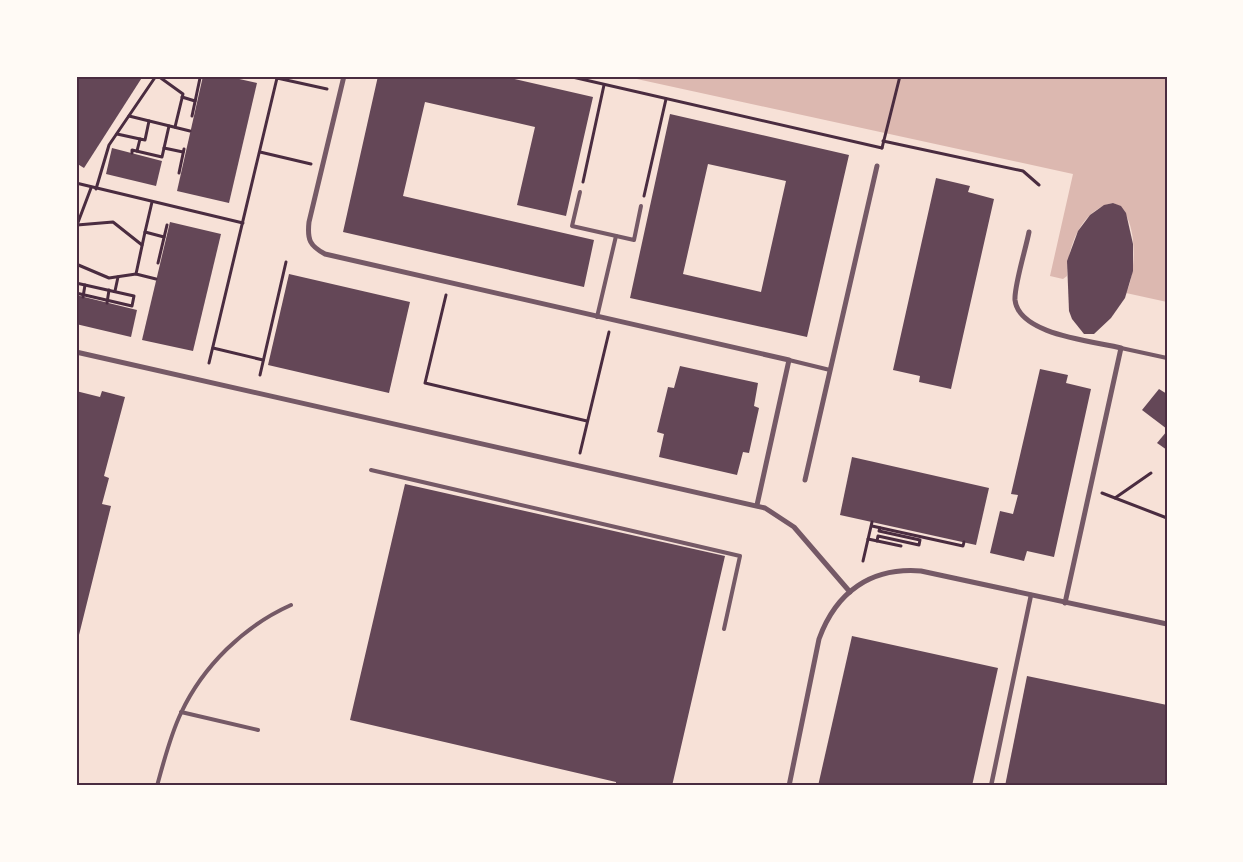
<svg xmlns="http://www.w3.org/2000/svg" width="1243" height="862" font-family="'Sofia Sans Condensed',sans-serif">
<rect width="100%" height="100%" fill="#f7e1d7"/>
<path fill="#dcb8b0" d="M623,76H1167V302L1126,293C1137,272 1139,213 1113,203C1081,209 1067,248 1067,276L1063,279L1050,276L1073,174Z"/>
<g fill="#644757" fill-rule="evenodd">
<path d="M76,76H143L84,168L76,163Z"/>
<path d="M203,76H226L257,83L229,203L177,191Z"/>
<path d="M378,76H501L593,97L566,216L517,205L535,127L425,102L403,196L594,240L584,287L343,232Z"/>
<path d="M670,114L849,155L807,337L630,298ZM708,164L786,181L761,292L683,274Z"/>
<path d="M112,148L162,161L156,186L106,174Z"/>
<path d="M936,178L970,186L968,192L994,199L951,389L919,382L920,376L893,370Z"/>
<path d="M1113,203L1121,206L1126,213L1133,244V271L1125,298L1111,318L1094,334H1084L1072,319L1069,311L1067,261L1078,231L1090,215L1104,205Z"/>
<path d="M170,222L221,234L193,351L142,340Z"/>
<path d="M289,274L410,302L389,393L268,365Z"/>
<path d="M76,295L137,310L131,337L76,324Z"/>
<path d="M680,366L758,383L754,406L759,408L749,453L743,452L737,475L659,457L664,434L657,432L668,387L674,388Z"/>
<path d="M1040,369L1068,375L1066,383L1091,389L1054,557L1027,551L1024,561L990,553L1000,511L1013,514L1018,495L1011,494Z"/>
<path d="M1159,389L1167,394V429L1142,410Z"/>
<path d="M76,391L100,397L102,391L125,397L104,476L109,478L102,504L111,506L77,643Z"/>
<path d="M1167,431V450L1157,443Z"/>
<path d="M852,457L989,488L976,545L840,515Z"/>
<path d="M405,484L725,556L672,786H616V782L350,720Z"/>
<path d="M852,636L998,668L972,786H818Z"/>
<path d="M1027,676L1167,705V786H1005Z"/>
</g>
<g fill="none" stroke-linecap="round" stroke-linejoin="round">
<g stroke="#4a2c40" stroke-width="3">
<path d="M158,76L183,94L175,127"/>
<path d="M269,76L277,78"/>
<path d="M568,76L882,148"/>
<path d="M182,97L195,101"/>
<path d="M129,116L190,131"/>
<path d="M192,116L200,78"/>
<path d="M117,134L140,139"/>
<path d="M883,141L1023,171L1039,185"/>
<path d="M164,148L183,152"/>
<path d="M882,148L900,76"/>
<path d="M137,151L140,139L145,140L149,121"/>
<path d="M260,152L311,164"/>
<path d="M132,153V150L162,157L169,126"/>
<path d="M179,173L184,149"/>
<path d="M583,182L604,85"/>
<path d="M76,183L243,223"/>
<path d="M96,189L109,145L156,76"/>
<path d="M644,196L666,99"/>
<path d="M152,202L145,232L164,237"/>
<path d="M77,225L113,222L142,245"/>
<path d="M77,225L91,188"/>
<path d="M145,232L136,274L156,279"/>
<path d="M158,263L167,225"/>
<path d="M76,264L109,278L136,274"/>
<path d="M76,283L134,296L132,306L76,293"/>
<path d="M115,291L118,277"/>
<path d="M446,295L425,383L587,421"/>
<path d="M83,297L85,285"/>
<path d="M107,303L109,290"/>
<path d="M213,348L263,360"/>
<path d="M209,363L277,78L327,89"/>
<path d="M260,375L286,262"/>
<path d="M580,453L609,332"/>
<path d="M1102,493L1167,518"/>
<path d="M1115,498L1151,473"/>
<path d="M872,526L963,546L964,542"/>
<path d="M868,539L901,546"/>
<path d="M877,541L878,536L919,545L920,540L879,531L880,528"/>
<path d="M863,561L872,522"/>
</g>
<g stroke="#755966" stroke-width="4">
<path d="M580,192L572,226L634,240L641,206"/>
<path d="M597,317L616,236"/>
<path d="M1121,348L1167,358"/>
<path d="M789,360L830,370"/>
<path d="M371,470L740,556L724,629"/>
<path d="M181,712L258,730"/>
<path d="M157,786C164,761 170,736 181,713C203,666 244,626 291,605"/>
</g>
<path stroke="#755966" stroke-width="4.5" d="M991,786L1031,595"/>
<g stroke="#755966" stroke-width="5">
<path d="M344,76L309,222C307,240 310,246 325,254L789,360L757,505"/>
<path d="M1029,232C1026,248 1014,286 1015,300C1019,335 1093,341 1121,348L1065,603"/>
<path d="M76,352L765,508L794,527L850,592"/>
<path d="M805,480L877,166"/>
<path d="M789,786L819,639C836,592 871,567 921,571L1167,624"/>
</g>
</g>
<rect width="1243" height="862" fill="none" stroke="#fffaf5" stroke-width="155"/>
<rect x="78" y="78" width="1088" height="706" fill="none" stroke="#4a2c40" stroke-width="2"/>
</svg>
